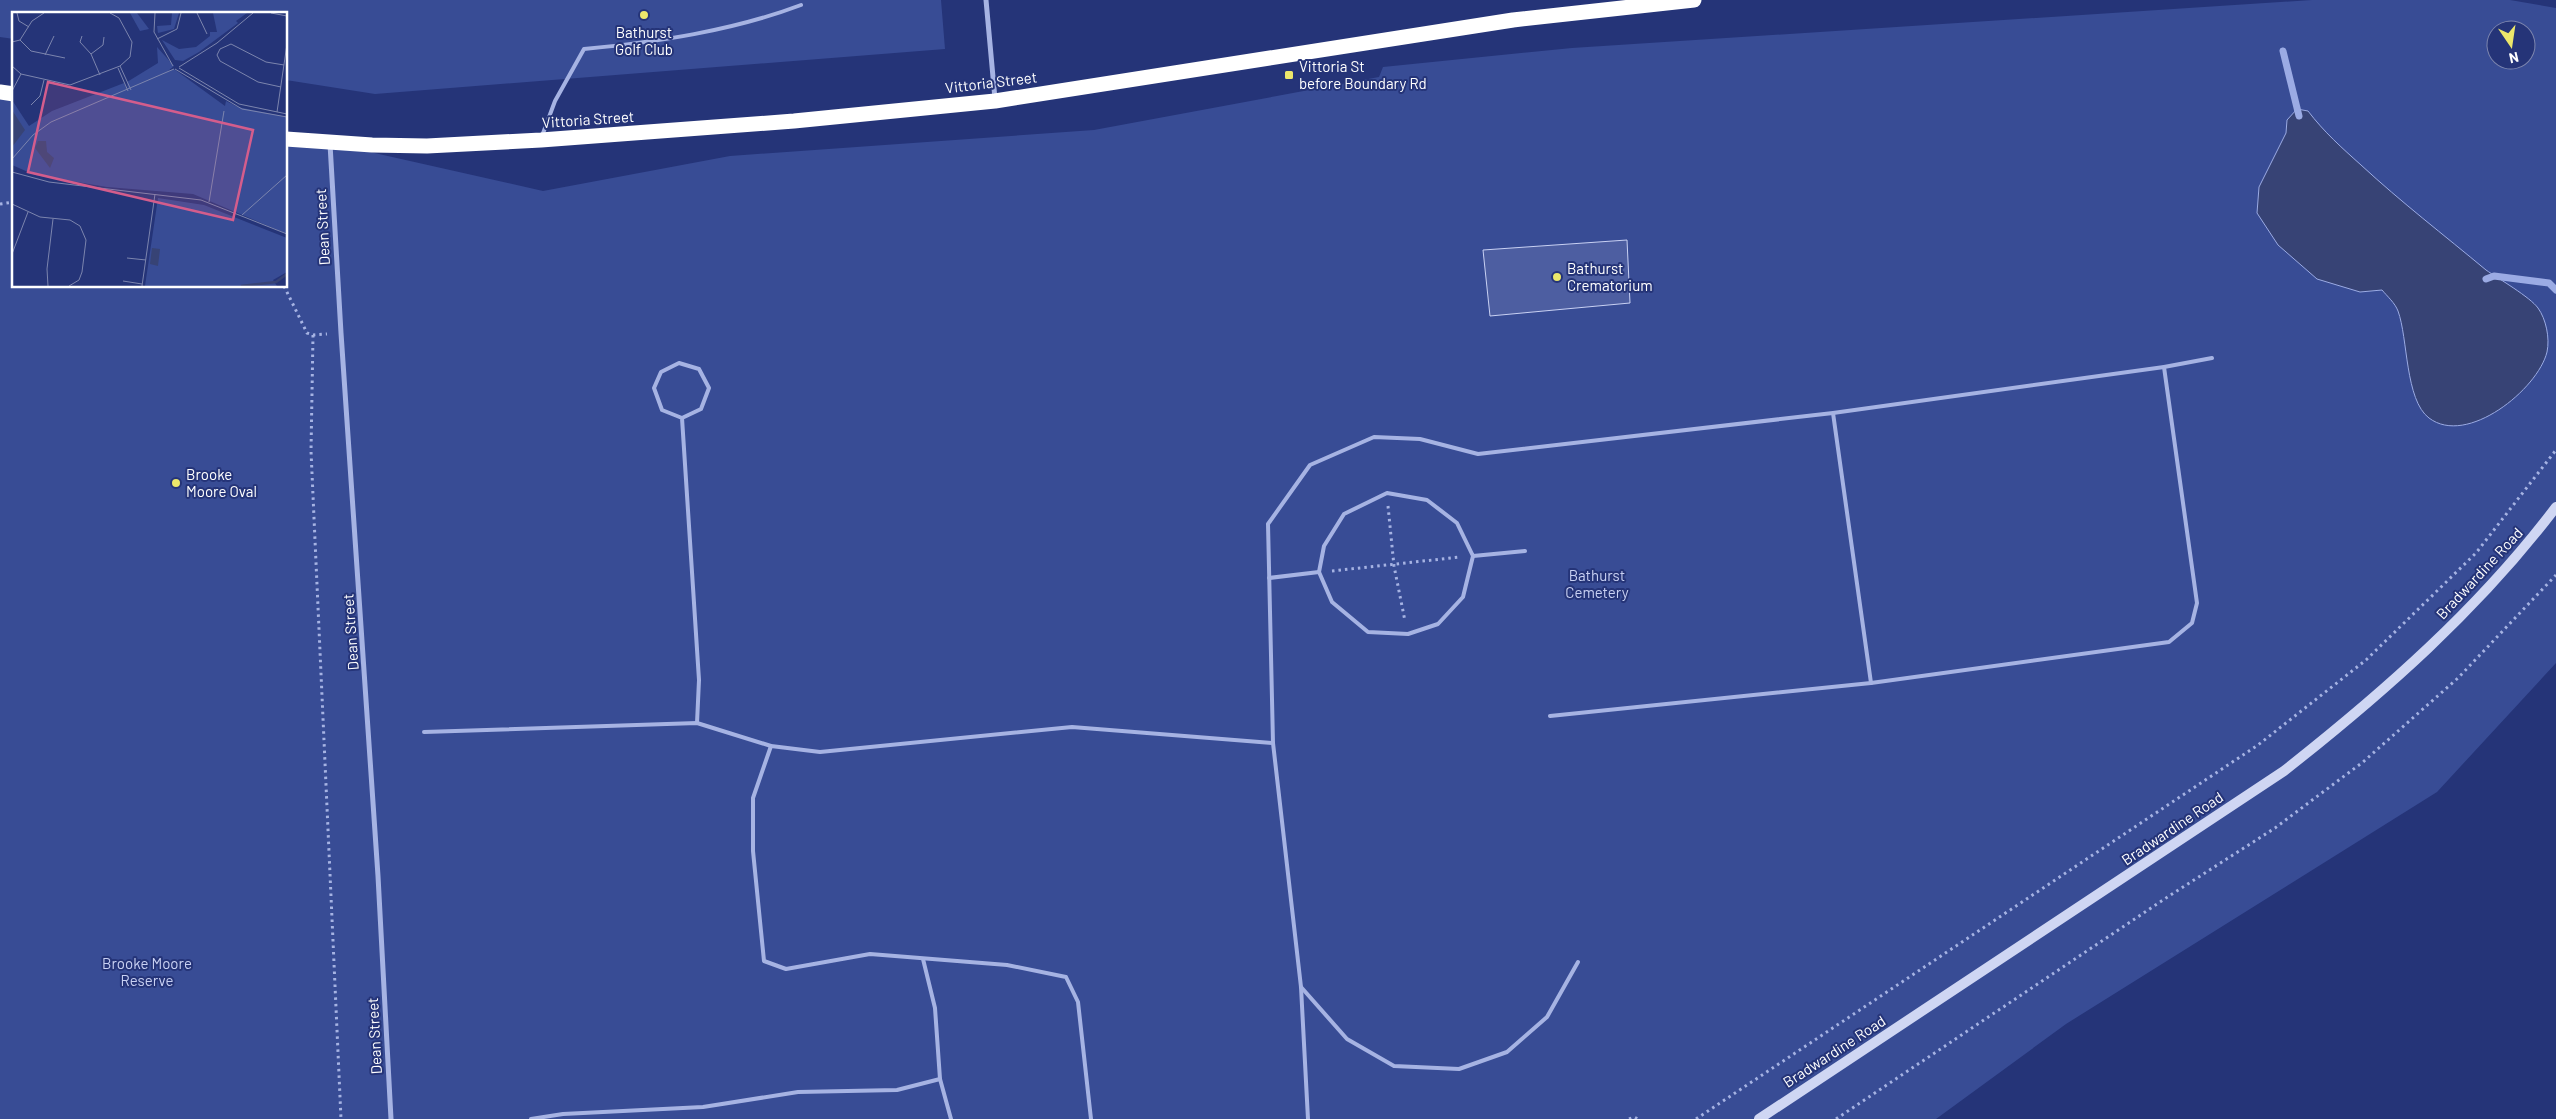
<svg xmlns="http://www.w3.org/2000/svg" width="2556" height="1119" font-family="Barlow,sans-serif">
<rect width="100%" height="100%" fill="#253478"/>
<g fill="#384c95" fill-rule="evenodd">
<path d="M0,0H941L945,49L375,94L286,80V14H14V39L0,37Z"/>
<path d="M2312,0H2510L2556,8V663L2437,792L2066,1024L1936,1119H0V91L14,93V286H286V136L330,143L543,191L730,156L1094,130L1379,77L1383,67L1572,48ZM2496,30H2526V60H2496Z"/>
</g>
<path fill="#374375" stroke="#9babe4" d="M2297,109L2308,111C2324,132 2342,148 2361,165C2401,202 2444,235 2486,270C2499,279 2530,297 2538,308C2546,319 2550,338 2547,352C2538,389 2467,447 2429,418C2405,400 2408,338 2398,311C2395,303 2387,296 2382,290L2360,292L2317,279L2278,245L2257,213L2259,187L2286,133L2287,120Z"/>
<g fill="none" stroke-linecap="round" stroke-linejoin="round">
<g stroke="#9babe4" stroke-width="7">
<path d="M2283,51L2299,116"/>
<path d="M2486,279L2494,276L2549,283L2556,290"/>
</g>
</g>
<path fill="#4d5ea1" stroke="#c9d1f3" d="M1627,240L1630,303L1490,316L1483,250Z"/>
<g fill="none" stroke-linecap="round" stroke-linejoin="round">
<g stroke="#a6b3e3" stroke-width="3" stroke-dasharray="2.5 4" stroke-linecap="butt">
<path d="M0,204L14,202"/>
<path d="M284,286L307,333L313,335L327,334"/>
<path d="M313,335L311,451L341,1119"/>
<path d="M1388,506L1394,566L1405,621"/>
<path d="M1332,571L1460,557"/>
<path d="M1629,1119L1634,1117L1638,1119"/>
<path d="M1696,1119L2258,745L2366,660L2476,553L2556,450"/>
<path d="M1836,1119L2169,896L2275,828L2363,762L2458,678L2556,575"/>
</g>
<g stroke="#a6b3e3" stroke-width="4">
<path d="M542,136L555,101L584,49C657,42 732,31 801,5"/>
<path d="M1833,413L1871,683"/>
<path d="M682,418L701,409L709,388L699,369L679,363L661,372L654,388L662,410L682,418L699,680L697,723"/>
<path d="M1319,572L1324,546L1344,514L1387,493L1427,500L1457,523L1473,556L1525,551"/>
<path d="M1269,578L1319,572L1332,602L1368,632L1408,634L1438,624L1463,597L1473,556"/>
<path d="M1550,716L1871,683L2169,642L2192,623L2197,603L2164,367"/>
<path d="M424,732L697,723L771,746L820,752L1072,727L1273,743"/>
<path d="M771,746L753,798V851L764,961L786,969L870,954L1007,965L1066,977L1078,1002L1091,1119"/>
<path d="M923,959L935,1008L940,1079L951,1119"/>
<path d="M1301,987L1347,1039L1394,1066L1459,1069L1507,1052L1547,1017L1578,962"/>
<path d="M531,1119L563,1114L703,1107L798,1092L897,1090L940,1079"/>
<path d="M1308,1119L1301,987L1273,743L1268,524L1310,465L1374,437L1420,439L1478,454L1833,413L2164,367L2212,358"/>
</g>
<g stroke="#a6b3e3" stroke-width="5">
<path d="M986,0L995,99"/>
<path d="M330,144L341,333L378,876L391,1119"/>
</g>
<path stroke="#cfd6f3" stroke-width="10" d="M1759,1119L2284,771C2383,693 2479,609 2556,507"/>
<g stroke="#fff" stroke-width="15">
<path d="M0,92L14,94"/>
<path d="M286,139L372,145L427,146L541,140L794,121L995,101L1513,20L1694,0"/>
</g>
</g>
<g fill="#ece76b" stroke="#253478" stroke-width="2">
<circle cx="644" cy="15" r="5"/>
<rect x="1284" y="70" width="10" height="10" rx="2.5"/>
<circle cx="1557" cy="277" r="5"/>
<circle cx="176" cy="483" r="5"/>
</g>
<g text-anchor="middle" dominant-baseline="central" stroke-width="4" stroke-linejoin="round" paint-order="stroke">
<g font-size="15" fill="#fff" stroke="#253478" text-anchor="start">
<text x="644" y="32" text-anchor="middle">Bathurst<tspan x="644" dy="17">Golf Club</tspan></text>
<text x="1299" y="66">Vittoria St<tspan x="1299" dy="17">before Boundary Rd</tspan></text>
<text x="1567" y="268">Bathurst<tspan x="1567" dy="17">Crematorium</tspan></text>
<text x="186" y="474">Brooke<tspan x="186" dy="17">Moore Oval</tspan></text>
</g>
<g font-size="15" fill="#fff" stroke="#253478">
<text transform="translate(991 82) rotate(-7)">Vittoria Street</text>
<text transform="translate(588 119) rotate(-4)">Vittoria Street</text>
<text transform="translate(322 227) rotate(-93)">Dean Street</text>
<text transform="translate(2479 573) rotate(-47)">Bradwardine Road</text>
<text transform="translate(350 632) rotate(-94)">Dean Street</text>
<text transform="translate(2172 828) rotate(-34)">Bradwardine Road</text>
<text transform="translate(374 1036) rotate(-93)">Dean Street</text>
<text transform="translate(1834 1051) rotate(-33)">Bradwardine Road</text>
</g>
<g font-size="15" fill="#c9d1f3" stroke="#253478">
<text x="1597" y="575">Bathurst<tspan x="1597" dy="17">Cemetery</tspan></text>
<text x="147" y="963">Brooke Moore<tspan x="147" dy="17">Reserve</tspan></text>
</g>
</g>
<g transform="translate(12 12)">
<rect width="275" height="275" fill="#253478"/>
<path d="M118,1H125L137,17L128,19ZM160,1H167L162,17L146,21L145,14L159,13ZM201,1H235L224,9L226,11L187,40L171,49L163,48L150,28L167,37L184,35L198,24V20H205ZM145,35L162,54L156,59L162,57L213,94L214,89L226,95L275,105V222L181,182L95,175L23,163L0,153V88L17,114L40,99L112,71L116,79L115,70L146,51ZM146,186L192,193L275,226V260L261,268L265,274H133Z" fill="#384c95"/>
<path d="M0,98L13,118L0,135ZM26,129H34L35,140L42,146L38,156L23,136ZM140,236L148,237L146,254L138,252Z" fill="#374375"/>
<path fill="none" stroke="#374375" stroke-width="2.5" d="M229,274L264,270L275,262"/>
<path fill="none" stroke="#7c85ae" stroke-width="1" d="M5,1L7,9L17,15M143,1L142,20L161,54M185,1L195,22M259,1L275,4M70,24L68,30L79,42L88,63M145,27L165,17L169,1M8,28L19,39L53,46M0,30L8,28L20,9L32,1M79,42L91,33L92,25M33,43L42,24M0,54L9,62L58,73L108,54L118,45L120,30L107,6L98,1M108,54L119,78M167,55L205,31L241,1M106,56L116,79M167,56L227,92L275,102M163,57L230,97L275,105M269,75L246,70L208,49L205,43L208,37L219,32L254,50L272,53M0,79L9,62M19,93L28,84L32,68M265,100L275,32M0,147L21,123L39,110L162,57M0,160L37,170L189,188L275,222M197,190L212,99M0,192L28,205L58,208L68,214L74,228L70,260L67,268L57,274M230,203L275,163M0,242L16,200M115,246L134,248M111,269L130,272M36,274L35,257L41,207M130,274L143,182"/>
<path fill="#d45d8c" fill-opacity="0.15" stroke="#d45d8c" stroke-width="2.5" d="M36,70L241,118L221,208L16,160Z"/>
<rect width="275" height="275" fill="none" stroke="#fff" stroke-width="2.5"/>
</g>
<g transform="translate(2511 45) rotate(167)"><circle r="24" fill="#253478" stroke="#7c85ae"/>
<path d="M0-4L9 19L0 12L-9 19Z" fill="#ece76b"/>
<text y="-8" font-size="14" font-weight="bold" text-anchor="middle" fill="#ffffff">N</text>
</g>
</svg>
